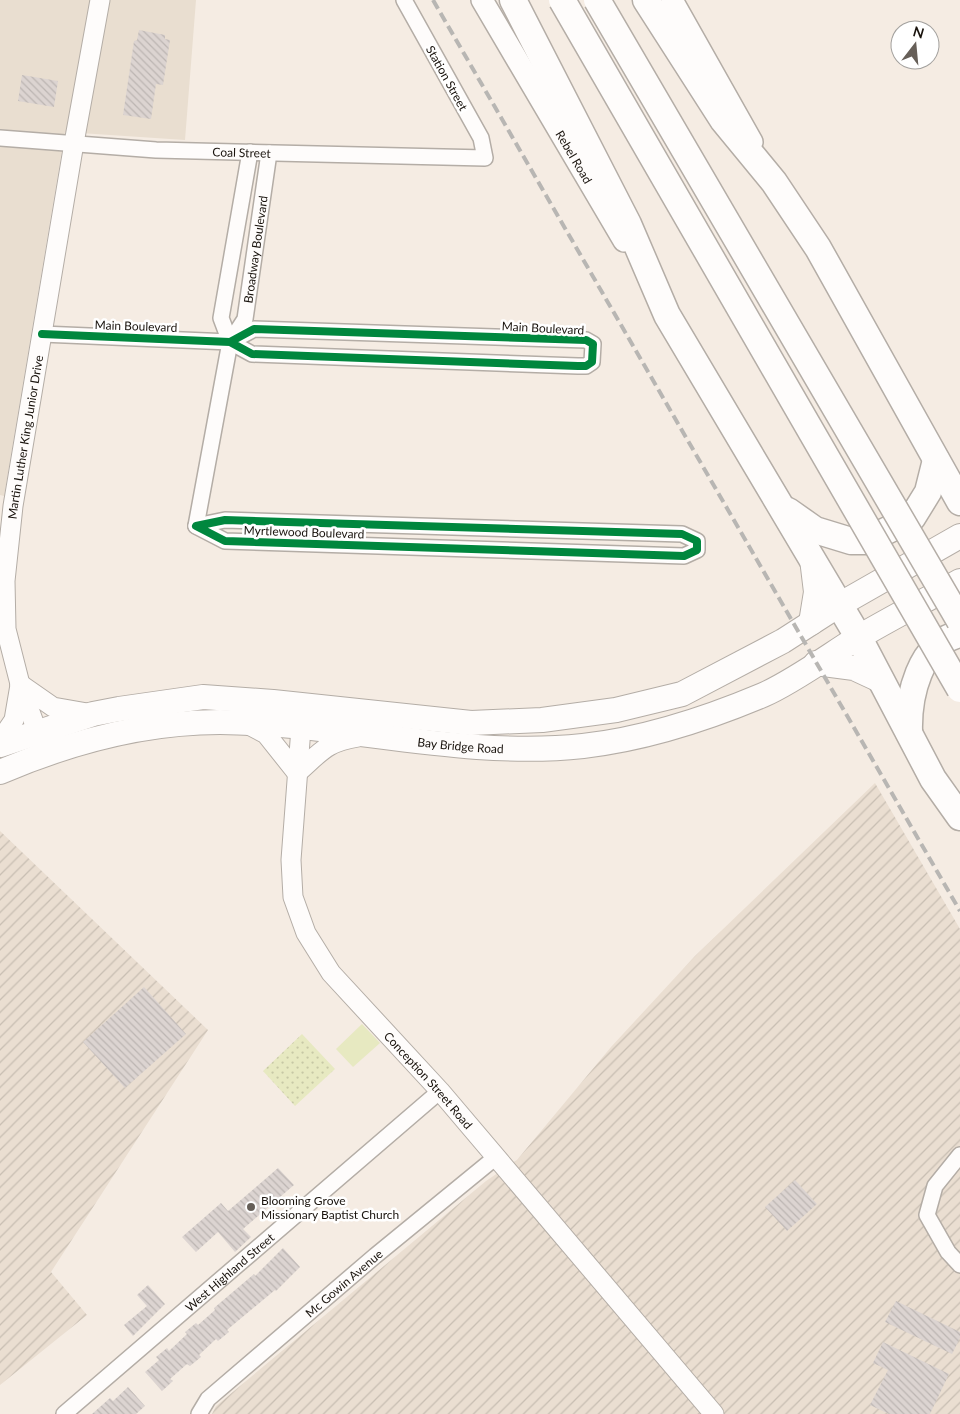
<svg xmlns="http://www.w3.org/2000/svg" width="960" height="1414" font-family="Lato,sans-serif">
<defs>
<pattern id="industrial-furrows" width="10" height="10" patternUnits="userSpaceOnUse" patternTransform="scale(1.25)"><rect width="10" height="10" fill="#eaded1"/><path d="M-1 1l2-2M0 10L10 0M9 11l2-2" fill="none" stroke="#c8beb2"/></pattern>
<pattern id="park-dots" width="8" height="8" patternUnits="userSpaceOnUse" patternTransform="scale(1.25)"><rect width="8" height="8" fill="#e7e9c1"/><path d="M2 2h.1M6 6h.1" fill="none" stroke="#c6c7a5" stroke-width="1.8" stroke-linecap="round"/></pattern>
<pattern id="building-back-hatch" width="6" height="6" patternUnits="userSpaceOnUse" patternTransform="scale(1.25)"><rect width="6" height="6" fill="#dcd4d1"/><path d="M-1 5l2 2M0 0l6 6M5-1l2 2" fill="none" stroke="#bcb5b2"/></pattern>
</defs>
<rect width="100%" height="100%" fill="#f5ece3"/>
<path fill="#e9ded0" d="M0,0H196L185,140L65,132L4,496L0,495Z"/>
<g fill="url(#industrial-furrows)">
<path d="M875,783L960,929V1414H212L216,1406L486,1181L517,1160L611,1047L695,956Z"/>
<path d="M0,831L208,1030L51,1272L87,1315L0,1385Z"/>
</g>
<path fill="url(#park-dots)" d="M302,1034L335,1069L295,1106L263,1071Z"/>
<path fill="#e7e9c1" d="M362,1024L380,1043L353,1067L336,1049Z"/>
<g fill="url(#building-back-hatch)">
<path d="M139,30L165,35V39L170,40L163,85L156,84L151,119L123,115L134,41L137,40Z"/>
<path d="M22,75L58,81L54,107L18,101Z"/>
<path d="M144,987L186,1034L125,1088L83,1042Z"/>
<path d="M278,1168L294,1185L243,1229L251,1237L235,1252L218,1232L196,1252L182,1237L221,1203L228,1211Z"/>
<path d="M795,1180L817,1204L787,1231L765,1207Z"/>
<path d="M283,1248L300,1267L276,1291L275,1290L227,1330L229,1332L218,1341L216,1339L199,1355L201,1357L190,1366L187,1364L170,1379L173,1381L162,1391L145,1372L159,1360L156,1357L167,1348L169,1351L187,1334L185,1332L196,1323L198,1325L215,1310L214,1308L254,1274L255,1276Z"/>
<path d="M148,1285L165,1304L133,1336L124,1325L147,1306L137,1295Z"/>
<path d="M896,1301L960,1332V1338L952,1354L885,1322Z"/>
<path d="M883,1342L949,1374L930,1414H889L870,1405L888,1370L873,1363Z"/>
<path d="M128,1387L145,1406L136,1414H92L110,1398L113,1401Z"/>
</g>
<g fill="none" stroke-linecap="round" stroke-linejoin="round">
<defs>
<g id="minor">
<path id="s1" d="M0,138L156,150L485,158L481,138L404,0"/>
<path d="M42,334L230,342L252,354L578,366H586L592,362L593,344L586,340L254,329L230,342"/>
<path d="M230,342L221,318L250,152"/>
<path d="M225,520L682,534L697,541V550L684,556L225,541L196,526Z"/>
<path id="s2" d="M196,526L230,342L245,319L269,153"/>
<path d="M960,1155L935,1186L927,1215L948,1252L960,1265"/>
<path id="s3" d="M64,1414L440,1091"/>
<path id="s4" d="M199,1414L208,1399L375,1256L496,1157"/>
</g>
<g id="tertiary">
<path d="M20,684L53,707L93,714"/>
<path id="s5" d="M293,715L301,728L291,860L293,897L306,933L331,973L440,1091L714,1414"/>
<path d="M247,724L266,734L297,773C321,752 326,742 358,737"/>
<path d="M0,741L14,720L20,685"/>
<path id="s6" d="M42,745L20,684L6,629L5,581L13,506L74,143L100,0"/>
</g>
<g id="secondary">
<path id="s7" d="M482,0L624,241"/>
<path d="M672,0L752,142"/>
</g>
<g id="primary">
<path d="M811,623L816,592L812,559"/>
<path d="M816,663L854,668L882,681"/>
<path d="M0,745L93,714L119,709L203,697L273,702L471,723L542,720L616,710L682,694L783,641L839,605L960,536"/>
<path id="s8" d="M0,772C70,742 143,722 220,722C341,723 462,759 583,746C645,739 706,719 763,695C791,683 827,657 854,640C889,619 925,601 960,581"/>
</g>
<g id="motorway">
<path d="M513,0L628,224L667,315L859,638L933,779L960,817"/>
<path d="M646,0L723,120L774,182L818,248L960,502"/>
<path d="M788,511L815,530L851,541H866L912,518L928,492L936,460"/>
<path d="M909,732C908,697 919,643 960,634"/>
</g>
</defs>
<use href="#minor" stroke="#b4ada6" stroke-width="18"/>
<use href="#tertiary" stroke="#b4ada6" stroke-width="21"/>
<use href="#secondary" stroke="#b4ada6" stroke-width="24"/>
<use href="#primary" stroke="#b4ada6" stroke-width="26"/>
<use href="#motorway" stroke="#b4ada6" stroke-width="29"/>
<use href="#minor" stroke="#fefcfb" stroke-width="15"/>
<use href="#tertiary" stroke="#fefcfb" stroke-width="19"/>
<use href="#secondary" stroke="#fefcfb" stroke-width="21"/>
<use href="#primary" stroke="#fefcfb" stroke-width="24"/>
<use href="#motorway" stroke="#fefcfb" stroke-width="26"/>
<path stroke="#b8b6b3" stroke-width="4" stroke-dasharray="10 5" stroke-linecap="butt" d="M433,0L960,911"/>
<defs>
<g id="motorway-bridge">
<path d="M562,0L960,689"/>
<path d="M597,0L960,621"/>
</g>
</defs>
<use href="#motorway-bridge" stroke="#b4ada6" stroke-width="29" stroke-linecap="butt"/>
<use href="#motorway-bridge" stroke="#fefcfb" stroke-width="26"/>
<defs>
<g id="cycleway">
<path d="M42,334L230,342L252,354L578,366H586L592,362L593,344L586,340L254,329L230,342"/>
<path d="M225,520L682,534L697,541V550L684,556L225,541L196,526Z"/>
</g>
</defs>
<use href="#cycleway" stroke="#fff" stroke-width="11"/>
<use href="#cycleway" stroke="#00873e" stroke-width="8"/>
</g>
<circle fill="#665f58" stroke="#fff" stroke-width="2" cx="251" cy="1207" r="5"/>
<g text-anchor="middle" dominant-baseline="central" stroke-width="5" stroke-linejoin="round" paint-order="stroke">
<g font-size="12" fill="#19130d" stroke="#fff">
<text transform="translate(447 78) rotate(61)">Station Street</text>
<text stroke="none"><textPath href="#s1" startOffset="242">Coal Street</textPath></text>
<text stroke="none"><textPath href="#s7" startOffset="182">Rebel Road</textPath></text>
<text stroke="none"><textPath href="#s2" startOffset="285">Broadway Boulevard</textPath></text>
<text transform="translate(136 326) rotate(2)">Main Boulevard</text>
<text transform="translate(543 328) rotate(3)">Main Boulevard</text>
<text stroke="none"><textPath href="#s6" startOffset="315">Martin Luther King Junior Drive</textPath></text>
<text transform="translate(304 532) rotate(2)">Myrtlewood Boulevard</text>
<text stroke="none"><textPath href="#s8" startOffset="469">Bay Bridge Road</textPath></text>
<text stroke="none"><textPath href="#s5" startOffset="415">Conception Street Road</textPath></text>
<text stroke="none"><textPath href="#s3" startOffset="218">West Highland Street</textPath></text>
<text stroke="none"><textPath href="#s4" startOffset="196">Mc Gowin Avenue</textPath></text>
</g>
<g font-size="12" fill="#19130d" stroke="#fff" text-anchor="start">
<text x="261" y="1200">Blooming Grove<tspan x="261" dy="14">Missionary Baptist Church</tspan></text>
</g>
</g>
<g transform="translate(915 45) rotate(16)"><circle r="24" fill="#ffffff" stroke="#a3a19e"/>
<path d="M0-4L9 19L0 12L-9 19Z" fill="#665f58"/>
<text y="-8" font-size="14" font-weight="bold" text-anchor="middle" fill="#19130d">N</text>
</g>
</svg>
